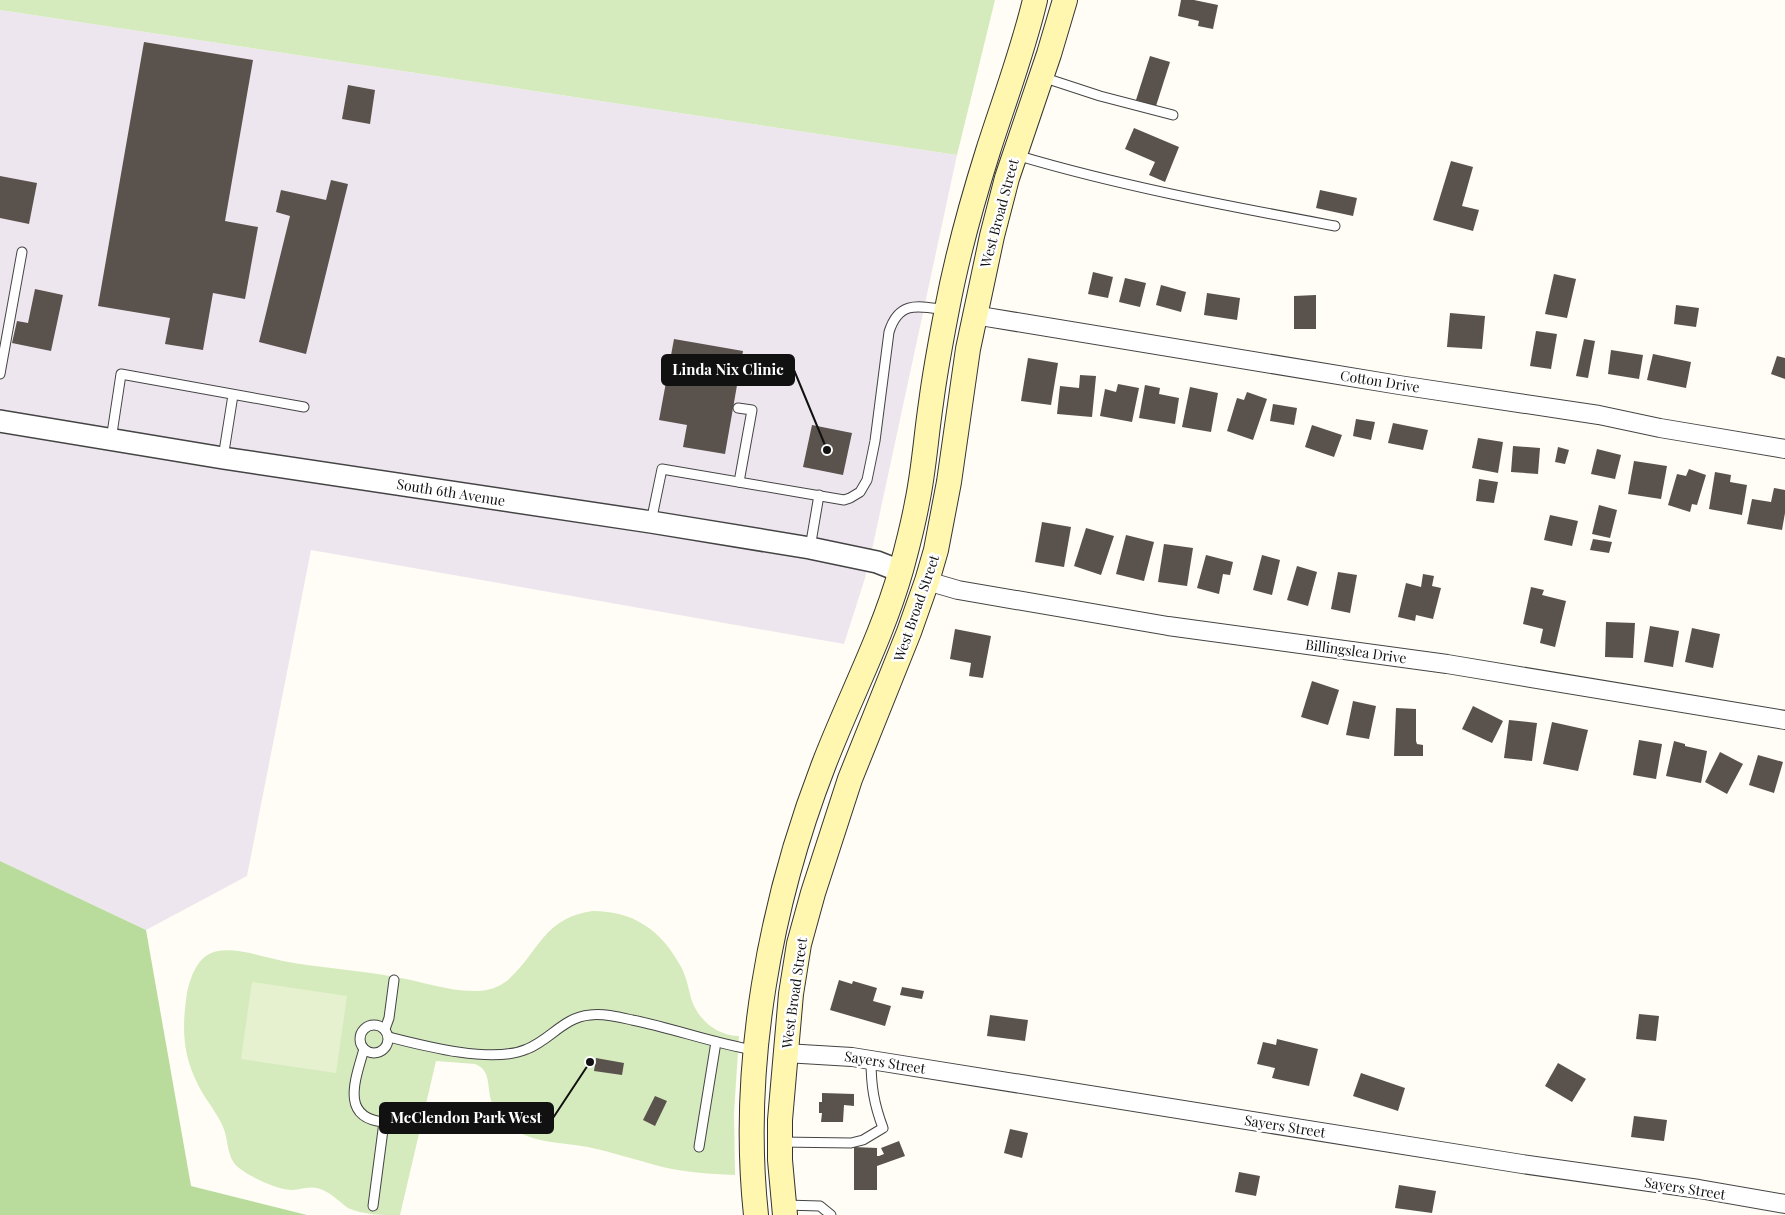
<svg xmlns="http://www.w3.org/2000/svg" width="1785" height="1215" font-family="'Playfair Display',serif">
<rect width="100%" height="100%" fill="#fffdf5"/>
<path fill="#eee6ef" d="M0,10L957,155L873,545L865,578L844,644L311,550L247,876L146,930L0,861Z"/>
<g fill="#d5ebbd">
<path d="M0,0H995L957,155L0,10Z"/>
<path d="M593,911C633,911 661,930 680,965C686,975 688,986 691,998C697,1019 717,1036 739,1036L734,1113L735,1175C708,1174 681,1172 655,1165C633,1159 611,1152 588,1147C562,1142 533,1144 511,1127C502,1121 495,1110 491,1100C487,1086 491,1070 475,1064L436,1061L400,1215C384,1215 362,1215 348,1208C338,1201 330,1191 317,1188C307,1186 299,1190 291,1190C276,1189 250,1177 239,1168C226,1158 229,1140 223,1127C218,1115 210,1105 203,1094C183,1059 181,1033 187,993C190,979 196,961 209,954C229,944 262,957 283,961C320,968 358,970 395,977C422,981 449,992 477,991C489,991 499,987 508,980C540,951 543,918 593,911Z"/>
</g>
<path fill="#b9dc9c" d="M0,861L146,930L191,1186L307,1215H0Z"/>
<path fill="#e6f2cf" d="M252,982L347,996L336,1073L241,1059Z"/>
<g fill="#5a524d">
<path d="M1181,0H1194L1218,5L1213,29L1198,26L1199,21L1178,16Z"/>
<path d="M144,42L253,60L225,221L258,227L245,299L213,293L203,350L165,344L170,318L98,306Z"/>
<path d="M1150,56L1170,62L1156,106L1136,100Z"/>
<path d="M348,85L375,90L370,124L342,119Z"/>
<path d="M1134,128L1179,147L1165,182L1149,175L1155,162L1125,149Z"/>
<path d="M1451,161L1473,167L1462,206L1479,210L1473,231L1433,220Z"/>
<path d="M0,176L37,183L29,224L0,218Z"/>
<path d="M331,180L348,184L306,354L259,342L290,216L276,212L281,190L326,200Z"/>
<path d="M1320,190L1357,198L1353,216L1316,208Z"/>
<path d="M1093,272L1113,277L1108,298L1088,294Z"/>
<path d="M1554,274L1576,279L1567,318L1545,314Z"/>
<path d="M1125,278L1146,283L1140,307L1119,302Z"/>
<path d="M1161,285L1186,292L1181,312L1156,305Z"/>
<path d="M35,289L63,295L51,351L12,343L17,321L28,323Z"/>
<path d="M1207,293L1240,298L1237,320L1204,315Z"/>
<path d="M1316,295V329H1294V296Z"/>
<path d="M1676,305L1699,308L1696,327L1674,324Z"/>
<path d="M1450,313L1485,316L1482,349L1447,347Z"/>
<path d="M1536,331L1557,334L1551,369L1530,366Z"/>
<path d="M674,339L743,351L725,454L683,447L687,425L659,420Z"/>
<path d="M1584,339L1595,341L1588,378L1576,376Z"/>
<path d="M1611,350L1643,355L1639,379L1608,374Z"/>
<path d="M1653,354L1691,362L1686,388L1647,380Z"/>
<path d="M1777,356L1785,358V379L1771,374Z"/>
<path d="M1028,358L1058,363L1051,405L1021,401Z"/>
<path d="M1080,375L1096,376L1092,417L1057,414L1060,386L1079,388Z"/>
<path d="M1118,384L1139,388L1132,422L1100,416L1105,389L1116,392Z"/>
<path d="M1145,385L1160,388L1159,394L1179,398L1175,424L1139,418Z"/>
<path d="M1190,387L1218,393L1211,432L1182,427Z"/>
<path d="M1247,392L1267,399L1253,440L1227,431L1237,398L1244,400Z"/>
<path d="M1273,404L1297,408L1294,425L1270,421Z"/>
<path d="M1356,419L1375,422L1371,440L1353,436Z"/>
<path d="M1393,423L1428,430L1423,450L1388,443Z"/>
<path d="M812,425L852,433L843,475L803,467Z"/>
<path d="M1312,425L1342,435L1334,457L1305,447Z"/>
<path d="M1478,438L1503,442L1498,473L1472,468Z"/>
<path d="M1513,446L1540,448L1538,474L1511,472Z"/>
<path d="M1558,447L1569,450L1565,464L1555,462Z"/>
<path d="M1597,449L1621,455L1615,479L1591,474Z"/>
<path d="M1634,461L1667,466L1661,499L1628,494Z"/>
<path d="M1689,469L1706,475L1697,505L1692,504L1690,512L1668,505L1677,474L1686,476Z"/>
<path d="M1715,472L1731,475L1730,482L1747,485L1742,515L1709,509Z"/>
<path d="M1479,479L1498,482L1494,503L1476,501Z"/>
<path d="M1774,488L1785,490V513L1782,530L1747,524L1752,499L1771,502Z"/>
<path d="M1599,505L1617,510L1610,538L1592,534Z"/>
<path d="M1550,515L1578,521L1572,546L1544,540Z"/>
<path d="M1042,522L1071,527L1064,567L1035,562Z"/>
<path d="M1086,528L1114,536L1101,575L1074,566Z"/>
<path d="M1126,535L1154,542L1144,581L1116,574Z"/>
<path d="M1593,539L1612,542L1609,553L1590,550Z"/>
<path d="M1164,544L1193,548L1187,586L1158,582Z"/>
<path d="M1206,555L1233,562L1230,575L1223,574L1219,594L1197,588Z"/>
<path d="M1262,555L1280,560L1272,595L1253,590Z"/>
<path d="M1297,566L1317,572L1308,606L1287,600Z"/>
<path d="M1338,572L1357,575L1350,613L1331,609Z"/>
<path d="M1423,574L1434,576L1432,586L1441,588L1433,619L1416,615L1415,621L1398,617L1406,583L1421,587Z"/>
<path d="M1531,587L1544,590L1542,595L1566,601L1555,647L1540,643L1543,629L1523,624Z"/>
<path d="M1606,622L1635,623L1633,658L1605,657Z"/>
<path d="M1650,626L1679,631L1673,667L1644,662Z"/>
<path d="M1692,628L1720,634L1713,668L1685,662Z"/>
<path d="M955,629L991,636L983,678L969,676L971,663L950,659Z"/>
<path d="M1312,681L1339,690L1328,725L1301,717Z"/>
<path d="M1353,701L1376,706L1369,739L1346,735Z"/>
<path d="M1473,706L1503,721L1492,743L1462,729Z"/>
<path d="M1396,708L1416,709V741L1417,744L1423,745V756H1394Z"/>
<path d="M1509,720L1537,723L1532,761L1504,758Z"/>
<path d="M1552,722L1588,730L1578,771L1543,764Z"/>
<path d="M1639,740L1662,744L1656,779L1633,775Z"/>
<path d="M1674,741L1685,744V746L1707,751L1701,783L1666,776Z"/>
<path d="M1720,752L1743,764L1727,794L1705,782Z"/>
<path d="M1758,755L1783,762L1774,793L1749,785Z"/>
<path d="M839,980L852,984L853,981L877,988L873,1001L891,1006L885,1026L830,1010Z"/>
<path d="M902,987L924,991L922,999L900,995Z"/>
<path d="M1639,1014L1659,1016L1656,1041L1636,1039Z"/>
<path d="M990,1015L1028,1020L1025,1041L987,1036Z"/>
<path d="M1277,1039L1318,1049L1309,1086L1272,1078L1275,1068L1257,1064L1263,1042L1276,1045Z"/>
<path d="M596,1058L624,1063L622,1075L594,1071Z"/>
<path d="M1558,1063L1586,1079L1572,1102L1545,1086Z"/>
<path d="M1361,1073L1405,1088L1398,1111L1353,1096Z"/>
<path d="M822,1093L854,1094V1106L844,1105L843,1122H821L822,1113H819V1102H822Z"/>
<path d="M655,1096L667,1101L655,1126L643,1120Z"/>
<path d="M1634,1116L1667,1120L1664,1141L1631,1137Z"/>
<path d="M1010,1129L1028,1133L1022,1158L1004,1153Z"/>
<path d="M899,1141L905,1156L877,1166V1190H854V1147L877,1148V1156H879L884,1154L881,1148Z"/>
<path d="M1239,1172L1260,1176L1256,1196L1235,1192Z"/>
<path d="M1399,1185L1436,1191L1432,1213L1395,1208Z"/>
</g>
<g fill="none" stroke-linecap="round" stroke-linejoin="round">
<defs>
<g id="service">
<path d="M1042,77L1100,96L1173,115"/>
<path d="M1016,155C1120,186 1228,206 1335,226"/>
<path d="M0,374L22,252"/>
<path d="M738,408L752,410L739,482"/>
<path d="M111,440L121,374L304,407"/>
<path d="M223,458L233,395"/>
<path d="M651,522L662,469L844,500L850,498L860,492L867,480L875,441L889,332C899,300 919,306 946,310"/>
<path d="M810,548L819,495"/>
<circle cx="374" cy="1039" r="14"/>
<path d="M385,1029L389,1018L394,980"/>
<path d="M389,1037C424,1046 493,1064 527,1049C550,1040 564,1017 590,1015C603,1013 619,1017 632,1020C673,1028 712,1043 754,1050"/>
<path d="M364,1049C356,1078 339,1118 384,1122L373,1206"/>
<path d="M780,1142L851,1143L863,1140L883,1128C874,1104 871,1086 871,1060"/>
<path d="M699,1147L716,1042"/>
<path d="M785,1205L820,1206L831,1215"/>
</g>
<g id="minor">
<path d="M974,315L1399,385L1599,415L1660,428L1785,449"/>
<path d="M927,581L958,590L1168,626L1447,664L1785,720"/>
<path d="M785,1053L852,1057L1522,1164L1699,1189L1785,1204"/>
</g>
<path id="tertiary" d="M0,421L223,458L651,522L810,548L877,562L900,571"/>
<g id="secondary">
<path d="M756,1215C740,1066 770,903 824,764C849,699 882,637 901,570C907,548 913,525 917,503C924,470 926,436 931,403C935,372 941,340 947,309C957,256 972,202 988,151C1004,101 1023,51 1035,0"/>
<path d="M785,1215L780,1160V1120L791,994L799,944L813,893L850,779L909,632L927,581L936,550L949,482L968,349L992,236L1007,178L1049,54L1065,0"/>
</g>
</defs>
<use href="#service" stroke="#444" stroke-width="11"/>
<use href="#minor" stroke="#444" stroke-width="20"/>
<use href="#tertiary" stroke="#444" stroke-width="24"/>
<use href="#secondary" stroke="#333" stroke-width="26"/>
<use href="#service" stroke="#fff" stroke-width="9"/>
<use href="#minor" stroke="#fff" stroke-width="18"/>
<use href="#tertiary" stroke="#fff" stroke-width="21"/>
<use href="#secondary" stroke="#fff6b0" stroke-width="24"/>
</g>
<g text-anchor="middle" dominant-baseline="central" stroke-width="5" stroke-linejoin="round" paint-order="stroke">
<g font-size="14" fill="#111" stroke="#fff">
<text transform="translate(999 213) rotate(-75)">West Broad Street</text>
<text transform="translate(1380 381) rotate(9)">Cotton Drive</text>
<text transform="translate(451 492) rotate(9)">South 6th Avenue</text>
<text transform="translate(916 608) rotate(-71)">West Broad Street</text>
<text transform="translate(1356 651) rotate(8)">Billingslea Drive</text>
<text transform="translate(794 993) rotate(-82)">West Broad Street</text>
<text transform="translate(885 1062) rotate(9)">Sayers Street</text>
<text transform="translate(1285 1126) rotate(9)">Sayers Street</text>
<text transform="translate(1685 1188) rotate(9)">Sayers Street</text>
</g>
</g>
<path fill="none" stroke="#111" stroke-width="2" d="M827 450L794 370M590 1062L553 1118"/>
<g fill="#111" stroke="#fff" stroke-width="2">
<circle cx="827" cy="450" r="5"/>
<circle cx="590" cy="1062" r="5"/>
</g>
<g fill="#111" stroke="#111" stroke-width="2">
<rect x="662" y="355" width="132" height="30" rx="5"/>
<rect x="380" y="1103" width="173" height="30" rx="5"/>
</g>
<g font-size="15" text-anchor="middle" font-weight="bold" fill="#fff">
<text x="728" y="375">Linda Nix Clinic</text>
<text x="466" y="1123">McClendon Park West</text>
</g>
</svg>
